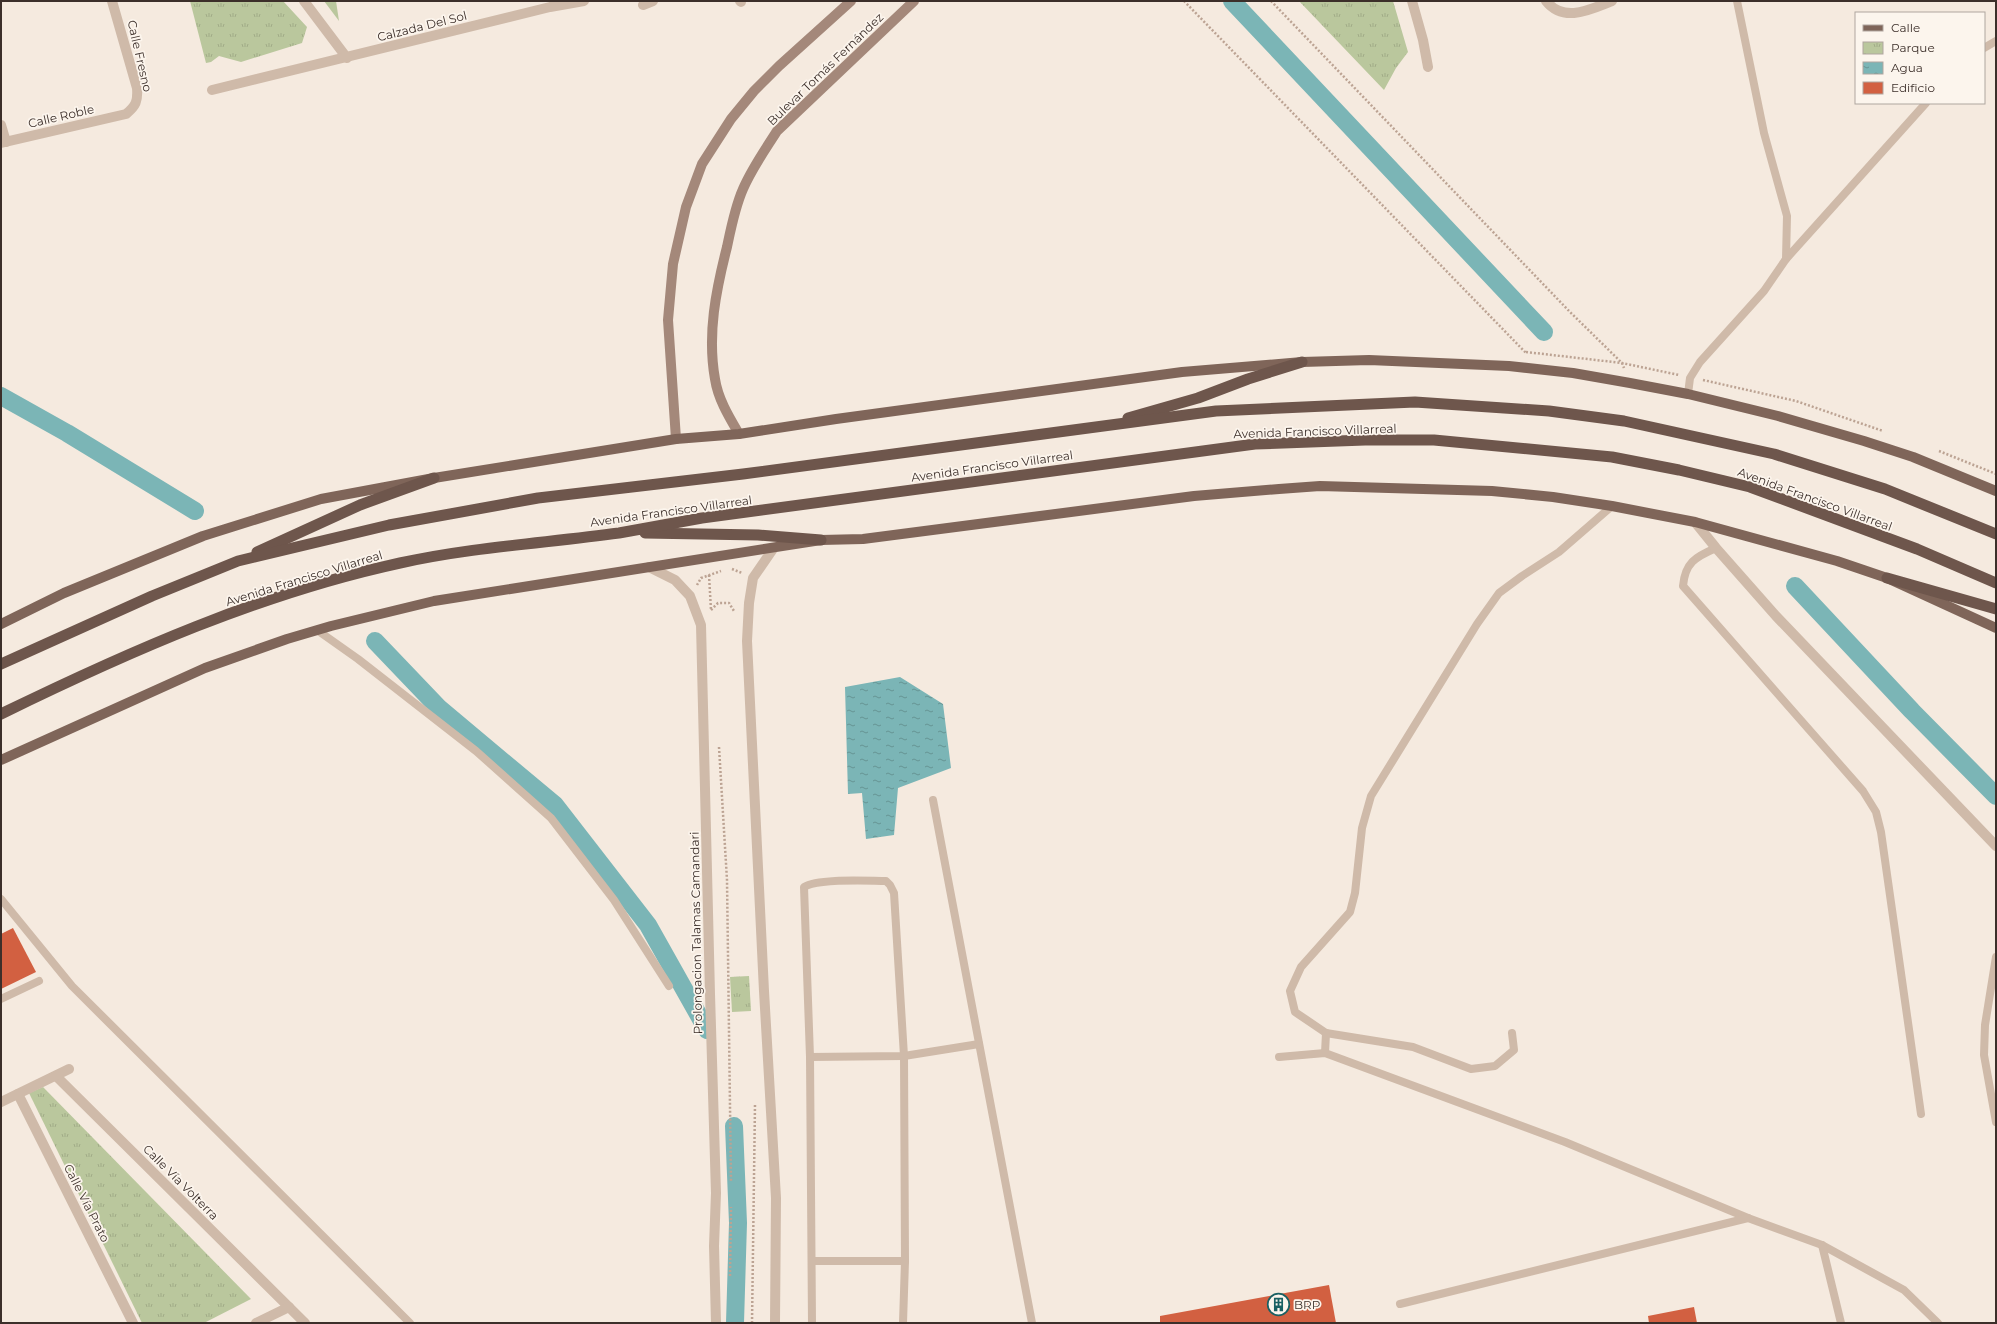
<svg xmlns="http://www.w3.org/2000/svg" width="1997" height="1324" font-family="Montserrat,sans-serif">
<defs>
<pattern id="park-tufts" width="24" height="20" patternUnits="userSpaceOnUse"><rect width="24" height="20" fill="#bac79d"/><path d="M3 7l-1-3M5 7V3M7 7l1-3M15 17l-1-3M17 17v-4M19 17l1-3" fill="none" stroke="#a1ab87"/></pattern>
<pattern id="water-ripples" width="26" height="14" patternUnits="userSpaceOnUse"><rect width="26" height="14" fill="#7bb5b6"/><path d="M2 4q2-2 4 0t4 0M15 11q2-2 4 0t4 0" fill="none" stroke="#669494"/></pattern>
</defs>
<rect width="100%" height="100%" fill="#f5eadf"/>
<g fill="url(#park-tufts)">
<path d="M190,1H283L307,27L302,43L241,62L219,56L211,62L206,63Z"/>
<path d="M324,1H336L339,21Z"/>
<path d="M1299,1H1393L1408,52L1396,68L1384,90Z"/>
<path d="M749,976L751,1011L732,1012L730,977Z"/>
<path d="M43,1087L251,1299L204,1323H142L29,1093Z"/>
</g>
<path fill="url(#water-ripples)" d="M900,677L943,704L951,768L898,788L894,835L866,839L862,793L848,794L845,687Z"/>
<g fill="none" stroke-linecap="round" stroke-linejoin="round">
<g stroke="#7bb5b6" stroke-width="18">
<path d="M1232,1L1544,332"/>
<path d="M1,396L67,433L195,511"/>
<path d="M1795,586L1912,711L1996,796"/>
<path d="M375,641L439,708L555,805L648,925L707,1030"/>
<path d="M734,1126L738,1223L735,1323"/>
</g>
</g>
<g fill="#d26041">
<path d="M13,928L36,972L1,989V934Z"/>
<path d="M1329,1285L1336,1323H1160V1316Z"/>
<path d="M1694,1307L1697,1323H1649L1648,1316Z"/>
</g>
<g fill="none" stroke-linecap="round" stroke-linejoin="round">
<g stroke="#bca393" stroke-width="2.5" stroke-dasharray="2 2" stroke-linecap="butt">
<path d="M1184,1L1526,353"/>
<path d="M1271,1L1570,312L1622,363L1624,368"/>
<path d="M1526,352L1622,363L1679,375"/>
<path d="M1703,380L1796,401L1883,431"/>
<path d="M1939,451L1996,474"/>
<path d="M732,569L742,573"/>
<path d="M709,575L711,610"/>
<path d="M697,585L701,578L721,571"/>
<path d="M711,610L718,603H729L734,611"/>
<path d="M719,747L727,880L731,1182"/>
<path d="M730,1276L731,1207"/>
<path d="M752,1323L755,1104"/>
</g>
<g stroke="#cfbaa9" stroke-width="8">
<path d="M1984,48L1996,41"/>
<path d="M1786,259L1926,103"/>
<path d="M1688,394L1690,378L1700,362L1764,291L1786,259L1787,216L1764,133L1737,1"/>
<path d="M1716,548C1695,557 1685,563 1683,586L1863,791L1876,812L1881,832L1921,1114"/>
<path d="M317,630L358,659L476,751L551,818L614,900L669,986"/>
<path d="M933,800L1032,1323"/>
<path d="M1,899L72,986L410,1323"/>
<path d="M1996,957L1985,1025L1984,1055L1996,1122"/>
<path d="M1,999L39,981"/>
<path d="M1512,1033L1514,1050L1495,1066L1471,1069L1413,1047L1326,1033L1295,1012L1290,991L1301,967L1350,912L1355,893L1362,828L1371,796L1477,624L1499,593L1522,576L1559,552L1612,506"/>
<path d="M1325,1053L1326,1033"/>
<path d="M810,1057L904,1056L979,1044"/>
<path d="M1279,1057L1325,1053L1565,1142L1748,1218L1822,1245L1904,1290L1938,1323"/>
<path d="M1822,1245L1841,1323"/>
<path d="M813,1261H905"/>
<path d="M1400,1304L1748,1218"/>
<path d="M812,1323L810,1057L804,887C818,878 868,881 886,881L890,885L894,893L904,1056L905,1261L903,1323"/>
</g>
<g stroke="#cfbaa9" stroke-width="10">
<path d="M304,1L347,58"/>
<path d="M740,1L741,2"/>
<path d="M1412,1L1423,40L1428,67"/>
<path d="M1546,1C1564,23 1589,10 1612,1"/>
<path d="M643,5L653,1"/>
<path d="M212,90L550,7L584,1"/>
<path d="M1,125L6,142"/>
<path d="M1,143L126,114C136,106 138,101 137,88L112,1"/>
<path d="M773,549L753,578L749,603L747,641L764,991L776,1198L775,1323"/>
<path d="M649,567L675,580L690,596L701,625L710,994L716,1193L714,1246L716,1323"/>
<path d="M56,1076L305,1323"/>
<path d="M18,1094L133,1323"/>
<path d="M1,1102L69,1069"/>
<path d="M256,1323L289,1307"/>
</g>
<path stroke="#cfbaa9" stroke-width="10" d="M1695,522L1716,548L1776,616L1996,846"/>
<g stroke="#a4887a" stroke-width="10">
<path d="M739,434C729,417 718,399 715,379C707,334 716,290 727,247C731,228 735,207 743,189C752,168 765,150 777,131L914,1"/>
<path d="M676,439L668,320L673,264L686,207L702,164L731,119L754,91L779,66L851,1"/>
</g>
<g stroke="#7f6559" stroke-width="10">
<path d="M1,624L64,593L203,536L321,499L434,478L676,439L739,434L836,419L1182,372L1302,362L1369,360L1509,366L1573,373L1630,383L1688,394L1778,416L1864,441L1913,457L1996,491"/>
<path d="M1,760L205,668L287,639L331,626L434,601L821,540L863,539L1194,496L1279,489L1320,486L1492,491L1553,497L1612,506L1695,522L1837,561L1887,578L1996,628"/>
</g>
<g stroke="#6e564c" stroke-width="11">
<path d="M1128,418L1198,398L1248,379L1302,362"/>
<path d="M645,533L758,535L821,540"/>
<path d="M257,552L360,505L434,478"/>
<path d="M1887,578L1996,609"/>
<path d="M1,664L152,596L238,561L389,525L538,498L743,474L1216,411L1415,402L1549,411L1624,421L1774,454L1885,489L1996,534"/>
<path d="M1,714C128,652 261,593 400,563C472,547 546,543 619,533C647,528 674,523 702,518L1255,444L1365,440H1434L1612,457L1679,470L1750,487L1917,549L1996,583"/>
</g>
</g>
<defs>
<symbol id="building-ring" viewBox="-11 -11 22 22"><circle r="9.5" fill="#fcf5ed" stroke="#1a6063" stroke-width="1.5"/><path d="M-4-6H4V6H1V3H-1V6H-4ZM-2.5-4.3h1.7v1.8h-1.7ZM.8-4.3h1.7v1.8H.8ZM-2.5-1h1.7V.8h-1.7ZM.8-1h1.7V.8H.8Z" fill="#1a6063"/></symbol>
</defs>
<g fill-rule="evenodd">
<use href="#building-ring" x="1266" y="1292" width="25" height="25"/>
</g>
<g text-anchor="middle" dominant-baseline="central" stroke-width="3.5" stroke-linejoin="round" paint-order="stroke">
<g font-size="12" fill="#3c2f2a" stroke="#fcf5ed">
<text transform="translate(422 26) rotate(-14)">Calzada Del Sol</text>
<text transform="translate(140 56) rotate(77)">Calle Fresno</text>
<text transform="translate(825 69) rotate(-44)">Bulevar Tomás Fernández</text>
<text transform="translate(61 116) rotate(-13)">Calle Roble</text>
<text transform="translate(1315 431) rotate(-2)">Avenida Francisco Villarreal</text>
<text transform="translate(992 466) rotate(-8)">Avenida Francisco Villarreal</text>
<text transform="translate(1815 499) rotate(20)">Avenida Francisco Villarreal</text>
<text transform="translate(671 511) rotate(-8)">Avenida Francisco Villarreal</text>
<text transform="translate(304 578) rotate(-17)">Avenida Francisco Villarreal</text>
<text transform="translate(696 933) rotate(-91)">Prolongacion Talamas Camandari</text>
<text transform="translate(181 1182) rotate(45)">Calle Vía Volterra</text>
<text transform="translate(87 1203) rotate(63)">Calle Vía Prato</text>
</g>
<g font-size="12" fill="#3c2f2a" stroke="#fcf5ed" text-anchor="start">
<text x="1294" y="1304">BRP</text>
</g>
</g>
<rect width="1997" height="1324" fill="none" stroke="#3c2f2a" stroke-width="4"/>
<rect x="1855" y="12" width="130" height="92" fill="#fcf5ed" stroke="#afa69f"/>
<rect x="1863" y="25" width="20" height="6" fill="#7f6559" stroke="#afa69f"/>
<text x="1891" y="32" font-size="12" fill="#3c2f2a">Calle</text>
<rect x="1863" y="42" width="20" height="12" fill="url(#park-tufts)" stroke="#afa69f"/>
<text x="1891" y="52" font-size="12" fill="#3c2f2a">Parque</text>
<rect x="1863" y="62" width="20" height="12" fill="url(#water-ripples)" stroke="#afa69f"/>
<text x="1891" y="72" font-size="12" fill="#3c2f2a">Agua</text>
<rect x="1863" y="82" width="20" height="12" fill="#d26041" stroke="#afa69f"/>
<text x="1891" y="92" font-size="12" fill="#3c2f2a">Edificio</text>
</svg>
